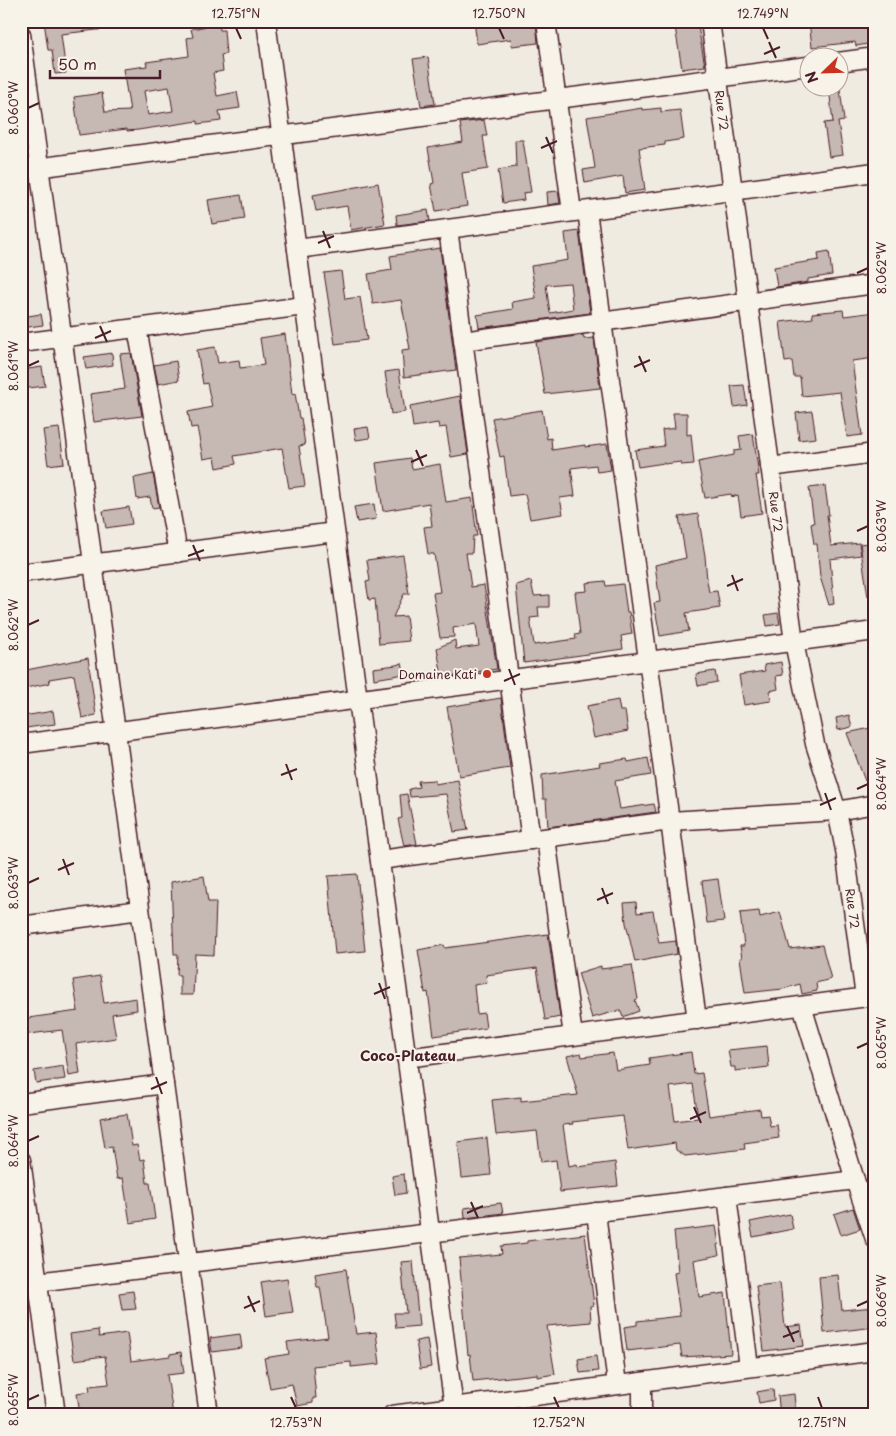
<svg xmlns="http://www.w3.org/2000/svg" width="896" height="1436" font-family="'Playpen Sans',sans-serif">
<rect width="100%" height="100%" fill="#f0ebe0"/>
<filter id="ink" filterUnits="userSpaceOnUse"><feTurbulence type="fractalNoise" baseFrequency=".02" numOctaves="2"/><feDisplacementMap in="SourceGraphic" scale="10" xChannelSelector="R" yChannelSelector="G"/><feConvolveMatrix kernelMatrix="1 2 1 2 8 2 1 2 1" color-interpolation-filters="sRGB"/></filter>
<g filter="url(#ink)">
<g fill="#c6b8b3" stroke="#4a1f2b" fill-rule="evenodd">
<path d="M44,21H106V29L61,34L66,73L55,74L52,50H48Z"/>
<path d="M474,21H536L538,43L512,46L511,39L477,44Z"/>
<path d="M674,21H697L705,66L682,69Z"/>
<path d="M809,21H871L874,43L856,46L855,42L812,47Z"/>
<path d="M219,24L220,30H224L226,54L221,55L223,71L213,73L217,96L237,92L240,108L219,111L221,121L198,124V121L138,130L127,131V129L79,135L74,97L102,93L105,112L130,111L123,69L147,66L146,62L189,56L187,38L193,37L191,29ZM169,87L173,111L148,115L144,91Z"/>
<path d="M428,57L435,104L421,106L413,59Z"/>
<path d="M829,88H840L844,121L838,122L843,155L829,157L824,123L833,122Z"/>
<path d="M642,108V110L661,108V112L680,110L684,139L665,142V145L639,148L645,190L625,193L623,176L585,183L583,170L595,168L587,117Z"/>
<path d="M484,120L487,136H483L488,169L462,173L467,206L436,211L431,184L434,183L428,148L463,142L460,123Z"/>
<path d="M515,140H523L531,192L523,193L524,200L503,203L498,170L516,167Z"/>
<path d="M378,183L385,224L351,230L347,206L316,211L313,195Z"/>
<path d="M558,191L560,203L548,205L547,192Z"/>
<path d="M241,195L245,219L212,224L208,200Z"/>
<path d="M428,210L430,221L397,225L396,215Z"/>
<path d="M579,231L590,313L479,328L477,315L513,309L512,302L536,298L531,266L568,260L565,233ZM570,283L573,309L550,313L546,285Z"/>
<path d="M440,248L456,370L404,377L402,350L410,349L401,300L373,304L368,274L392,270L390,256Z"/>
<path d="M829,251L832,275L808,279V282L777,287L774,267L819,260L818,253Z"/>
<path d="M341,271L345,299L360,297L367,340L335,344L324,273Z"/>
<path d="M843,310L844,316L875,312V358L852,361L862,435L847,437L840,392L802,396L800,377H794L792,361L785,362L780,322L813,318L812,313Z"/>
<path d="M41,314L43,325L21,328V317Z"/>
<path d="M285,334L292,394L295,393L299,418H301L305,445L299,446L305,486L289,488L282,448L234,456L236,464L217,468L215,457L203,459L197,427L191,428L188,412L212,407L207,383L203,384L197,350L215,347L218,363L239,360L240,368L264,365L260,338Z"/>
<path d="M583,335L584,339L594,338L600,388L545,394L536,342Z"/>
<path d="M112,353L113,365L86,369L84,357Z"/>
<path d="M131,353L142,416L94,422L90,394L125,389L120,354Z"/>
<path d="M176,361L179,380L158,384L154,365Z"/>
<path d="M42,367L45,386L21,389V370Z"/>
<path d="M399,370L405,412L391,414L385,372Z"/>
<path d="M744,385L747,405L734,407L731,386Z"/>
<path d="M460,396L468,454L451,457L446,427L439,428L438,423L413,427L410,406Z"/>
<path d="M542,410L547,439L551,438L552,450L585,445V447L607,444L611,470L597,472L596,465L571,468L575,496L560,498L563,514L530,519L525,494L509,496L504,456L500,457L492,418Z"/>
<path d="M812,411L816,438L799,440L796,413Z"/>
<path d="M673,413H687V435L691,434L694,464L681,465V462L664,464V463L638,467L635,450L664,446L662,430L675,428Z"/>
<path d="M368,427L370,438L356,440L354,429Z"/>
<path d="M59,428L64,463L48,465L43,430Z"/>
<path d="M753,434L759,475H756L762,513L741,516L738,495L732,497L731,494L705,498L698,462L734,455V451L741,450L739,436Z"/>
<path d="M410,458L412,469L440,464L446,502L472,498L477,536H473L472,553H466L471,587L484,585L497,669L442,677L437,648L455,640L456,649L479,646L476,624L453,628L454,637L440,638L433,593L440,592L434,554H428L424,527L432,526L429,503L383,511L376,463Z"/>
<path d="M153,474L159,507L152,508L150,497L137,499L134,478Z"/>
<path d="M825,486L829,515H827L831,546L859,543L861,555L830,559L834,604L829,605L820,577L817,544H814L811,524L814,523L809,488Z"/>
<path d="M374,504L376,519L357,522L354,507Z"/>
<path d="M129,507L132,524L106,528L103,511Z"/>
<path d="M698,514L705,556L707,581L709,592L717,591L720,608L686,613L689,631L660,636L654,603L660,602L655,565L686,558L679,517Z"/>
<path d="M875,542V597H868L860,544Z"/>
<path d="M403,555L409,594H404L393,617L406,616L409,641L379,644L375,599L369,600L366,582L370,581L367,560Z"/>
<path d="M531,581L534,596L549,595V607H538L539,617L530,618L534,645L576,639L575,635L580,634L575,592L587,591L586,583L605,581L606,586L623,584L627,612H629L632,634L621,636L623,649L524,663L516,585Z"/>
<path d="M778,613L780,624L767,626L765,615Z"/>
<path d="M88,658L96,715L82,718L74,675L49,679L50,683L21,689V671Z"/>
<path d="M781,662L783,675L776,676L778,689L770,691L771,701L744,705L739,675L765,671L764,665Z"/>
<path d="M402,663L405,674L374,679L373,668L396,665Z"/>
<path d="M715,671L717,682L698,686L696,674Z"/>
<path d="M501,698L510,768L459,776L447,707Z"/>
<path d="M618,700L620,711H625L628,731L594,738L587,706Z"/>
<path d="M53,711L55,724L26,728L24,716Z"/>
<path d="M849,715L852,727L838,730L836,718Z"/>
<path d="M875,727V780L865,781L847,733Z"/>
<path d="M648,758L651,775L615,781L620,809L654,804L656,812L548,827L546,799H543L542,775L600,766L599,763L627,759L628,762Z"/>
<path d="M435,780V784L458,780L468,830L454,832L446,794L410,797L409,789L419,787L418,781Z"/>
<path d="M407,794L417,844L404,846L398,819L402,818L400,795Z"/>
<path d="M357,874L365,951L335,954L328,876Z"/>
<path d="M204,876L208,902H216L214,955L195,954L193,995H180V975H177L178,954H174L171,882Z"/>
<path d="M718,879L724,921L707,923L702,881Z"/>
<path d="M636,902L637,913L653,911L659,943L676,941L677,954L635,962L626,923L624,903Z"/>
<path d="M759,911L760,917L780,912L790,949L822,945L831,979L816,983L817,991L802,994L800,984L783,989L745,993L740,958H742L740,946H744L740,913Z"/>
<path d="M548,934L560,1017L545,1020L537,968L486,975L487,983L474,985L477,1014L484,1013L486,1028L434,1036L428,992L425,993L418,950L444,945L445,948Z"/>
<path d="M632,965L638,999L635,1000L639,1011L623,1017L620,1010L592,1018L578,973L601,966V969Z"/>
<path d="M100,976L104,1003L136,998L137,1010L112,1014L116,1038L76,1044L80,1074L69,1076L62,1030L21,1035V1019L78,1011L73,980Z"/>
<path d="M767,1046L769,1067L735,1071V1067H731L728,1050Z"/>
<path d="M691,1052L694,1074L702,1073L709,1116L760,1109L761,1116L768,1115L770,1126L777,1125L779,1138L744,1143L745,1149L685,1156L676,1150L675,1143L628,1150L623,1116L572,1122L573,1124L563,1125L569,1166L577,1164L578,1167L615,1162L618,1186L560,1192L556,1160L541,1162L537,1131L496,1135L492,1100L521,1097V1101L578,1095L567,1056L581,1053L582,1057L613,1053L616,1070L650,1065L649,1058ZM693,1084L698,1118L675,1121L670,1087Z"/>
<path d="M63,1066L65,1079L36,1083L34,1071Z"/>
<path d="M127,1114L132,1146L137,1145L140,1160L144,1159L147,1183H150L155,1219L130,1223L123,1178L117,1179L112,1147L105,1148L100,1118Z"/>
<path d="M487,1138L491,1175L462,1178L458,1142Z"/>
<path d="M404,1174L406,1193L395,1195L392,1176Z"/>
<path d="M501,1203L503,1213L465,1218L464,1208Z"/>
<path d="M853,1208L860,1229L841,1235L834,1214Z"/>
<path d="M790,1214L793,1229L753,1237L750,1222Z"/>
<path d="M716,1226L719,1244L717,1245L719,1255L694,1260L699,1297L725,1293L731,1354L682,1357L680,1345L627,1351L624,1327L637,1325V1321L680,1316L674,1273L678,1272L674,1231Z"/>
<path d="M585,1234L594,1305L590,1306L591,1322L547,1326L555,1374L537,1377V1374L473,1381L470,1354L468,1355L459,1258L502,1254L501,1246L527,1243V1241Z"/>
<path d="M413,1261L419,1326L396,1328L394,1313H406L401,1262Z"/>
<path d="M346,1269L356,1334L376,1332L380,1364L351,1367V1362L313,1366L316,1398H313V1403L297,1406L292,1384L270,1388L264,1358L289,1354L287,1342L328,1337L320,1287H317L315,1274Z"/>
<path d="M838,1275L842,1310L874,1307L875,1327L824,1333L819,1277Z"/>
<path d="M287,1278L293,1312L266,1316L261,1282Z"/>
<path d="M780,1283L785,1327L801,1325L804,1346L764,1351L756,1286Z"/>
<path d="M133,1291L136,1309L122,1310L119,1293Z"/>
<path d="M98,1330L99,1337L127,1333L131,1361L170,1356V1354L181,1352L184,1373L167,1375L173,1415H80L77,1393L90,1391L89,1386L109,1384L105,1356L74,1360L70,1334Z"/>
<path d="M240,1334L242,1348L212,1352L210,1338Z"/>
<path d="M427,1339L431,1367L420,1369L416,1341Z"/>
<path d="M596,1356L598,1371L580,1373L578,1359Z"/>
<path d="M773,1389L774,1400L759,1403L757,1392Z"/>
<path d="M794,1394L796,1415H780L778,1396Z"/>
</g>
<g fill="none" stroke-linecap="round" stroke-linejoin="round">
<defs>
<g id="minor">
<path d="M266,21L455,1415"/>
<path d="M546,21L572,212"/>
<path id="s1" d="M710,21L794,642L815,744L837,811L845,850L865,997"/>
<path d="M21,34L209,1415"/>
<path d="M838,62L875,57"/>
<path d="M21,170L808,66"/>
<path d="M587,211L697,1020"/>
<path d="M448,229L531,840"/>
<path d="M297,249L875,172"/>
<path d="M137,328L178,553"/>
<path d="M463,341L875,284"/>
<path d="M21,343L304,306"/>
<path d="M770,467L875,453"/>
<path d="M21,573L335,532"/>
<path d="M21,744L875,631"/>
<path d="M546,838L573,1036"/>
<path d="M380,860L670,821L837,811L875,804"/>
<path d="M21,926L140,910"/>
<path d="M802,1006L855,1180L875,1239"/>
<path d="M406,1058L875,996"/>
<path d="M21,1103L164,1084"/>
<path d="M21,1160L56,1415"/>
<path d="M727,1196L749,1367"/>
<path d="M596,1212L617,1385"/>
<path d="M21,1284L855,1180"/>
<path d="M642,1382V1415"/>
<path d="M392,1415L875,1351"/>
</g>
</defs>
<use href="#minor" stroke="#4a1f2b" stroke-width="21"/>
<use href="#minor" stroke="#f7f3e8" stroke-width="18"/>
</g>
</g>
<path fill="none" stroke="#4a1f2b" stroke-width="2" d="M236,28L241,39M499,28L504,39M763,28L768,39M769,42L776,58M764,54L780,47M28,108L39,103M546,137L553,153M541,148L557,141M323,231L330,248M318,243L334,236M857,273L868,268M100,326L107,342M95,338L111,331M639,356L646,372M28,366L39,361M634,367L650,360M416,450L423,466M411,462L427,455M857,531L868,526M193,545L200,561M188,556L204,550M732,575L738,591M727,586L743,579M28,625L39,620M509,669L515,685M504,681L520,674M286,764L292,780M281,775L297,769M857,789L868,784M825,793L831,810M820,805L836,798M63,859L69,875M58,870L74,863M28,883L39,878M602,888L608,904M597,900L613,893M379,983L385,999M374,994L390,987M857,1048L868,1043M156,1077L162,1094M151,1089L167,1082M694,1107L701,1123M690,1119L706,1112M28,1141L39,1136M471,1202L478,1218M467,1213L483,1206M248,1296L255,1312M857,1306L868,1301M244,1308L260,1301M787,1326L794,1342M783,1337L799,1331M291,1397L296,1408M554,1397L559,1408M818,1397L822,1408M28,1400L39,1395"/>
<circle fill="#c8321e" stroke="#f7f3e8" stroke-width="2" cx="487" cy="674" r="5"/>
<g text-anchor="middle" dominant-baseline="central" stroke-width="4" stroke-linejoin="round" paint-order="stroke">
<g font-size="12" fill="#4a1f2b" stroke="#f7f3e8">
<text stroke="none"><textPath href="#s1" startOffset="90">Rue 72</textPath></text>
<text stroke="none"><textPath href="#s1" startOffset="495">Rue 72</textPath></text>
<text stroke="none"><textPath href="#s1" startOffset="900">Rue 72</textPath></text>
</g>
<g font-size="12" fill="#4a1f2b" stroke="#f7f3e8" text-anchor="end">
<text x="477" y="674">Domaine Kati</text>
</g>
<g font-size="14" font-weight="bold" fill="#4a1f2b" stroke="#f7f3e8">
<text x="408" y="1055">Coco-Plateau</text>
</g>
</g>
<rect width="896" height="1436" fill="none" stroke="#f7f3e8" stroke-width="55"/>
<g transform="translate(824 72) rotate(247)"><circle r="24" fill="#f7f3e8" stroke="#b29e9c"/>
<path d="M0-4L9 19L0 12L-9 19Z" fill="#c8321e"/>
<text y="-8" font-size="14" font-weight="bold" text-anchor="middle" fill="#4a1f2b">N</text>
</g>
<path d="M50 70v8h110v-8" fill="none" stroke="#4a1f2b" stroke-width="2.5"/>
<text x="58" y="70" font-size="15" fill="#4a1f2b" stroke="#f7f3e8" stroke-width="4" paint-order="stroke">50 m</text>
<rect x="28" y="28" width="840" height="1380" fill="none" stroke="#4a1f2b" stroke-width="2"/>
<g font-size="12" text-anchor="middle" fill="#4a1f2b">
<text x="236" y="18">12.751°N</text>
<text x="499" y="18">12.750°N</text>
<text x="763" y="18">12.749°N</text>
<text transform="translate(14 108) rotate(-90)" y="4">8.060°W</text>
<text transform="translate(882 268) rotate(-90)" y="4">8.062°W</text>
<text transform="translate(14 366) rotate(-90)" y="4">8.061°W</text>
<text transform="translate(882 526) rotate(-90)" y="4">8.063°W</text>
<text transform="translate(14 625) rotate(-90)" y="4">8.062°W</text>
<text transform="translate(882 784) rotate(-90)" y="4">8.064°W</text>
<text transform="translate(14 883) rotate(-90)" y="4">8.063°W</text>
<text transform="translate(882 1043) rotate(-90)" y="4">8.065°W</text>
<text transform="translate(14 1141) rotate(-90)" y="4">8.064°W</text>
<text transform="translate(882 1301) rotate(-90)" y="4">8.066°W</text>
<text transform="translate(14 1400) rotate(-90)" y="4">8.065°W</text>
<text x="296" y="1427">12.753°N</text>
<text x="559" y="1427">12.752°N</text>
<text x="822" y="1427">12.751°N</text>
</g>
</svg>
